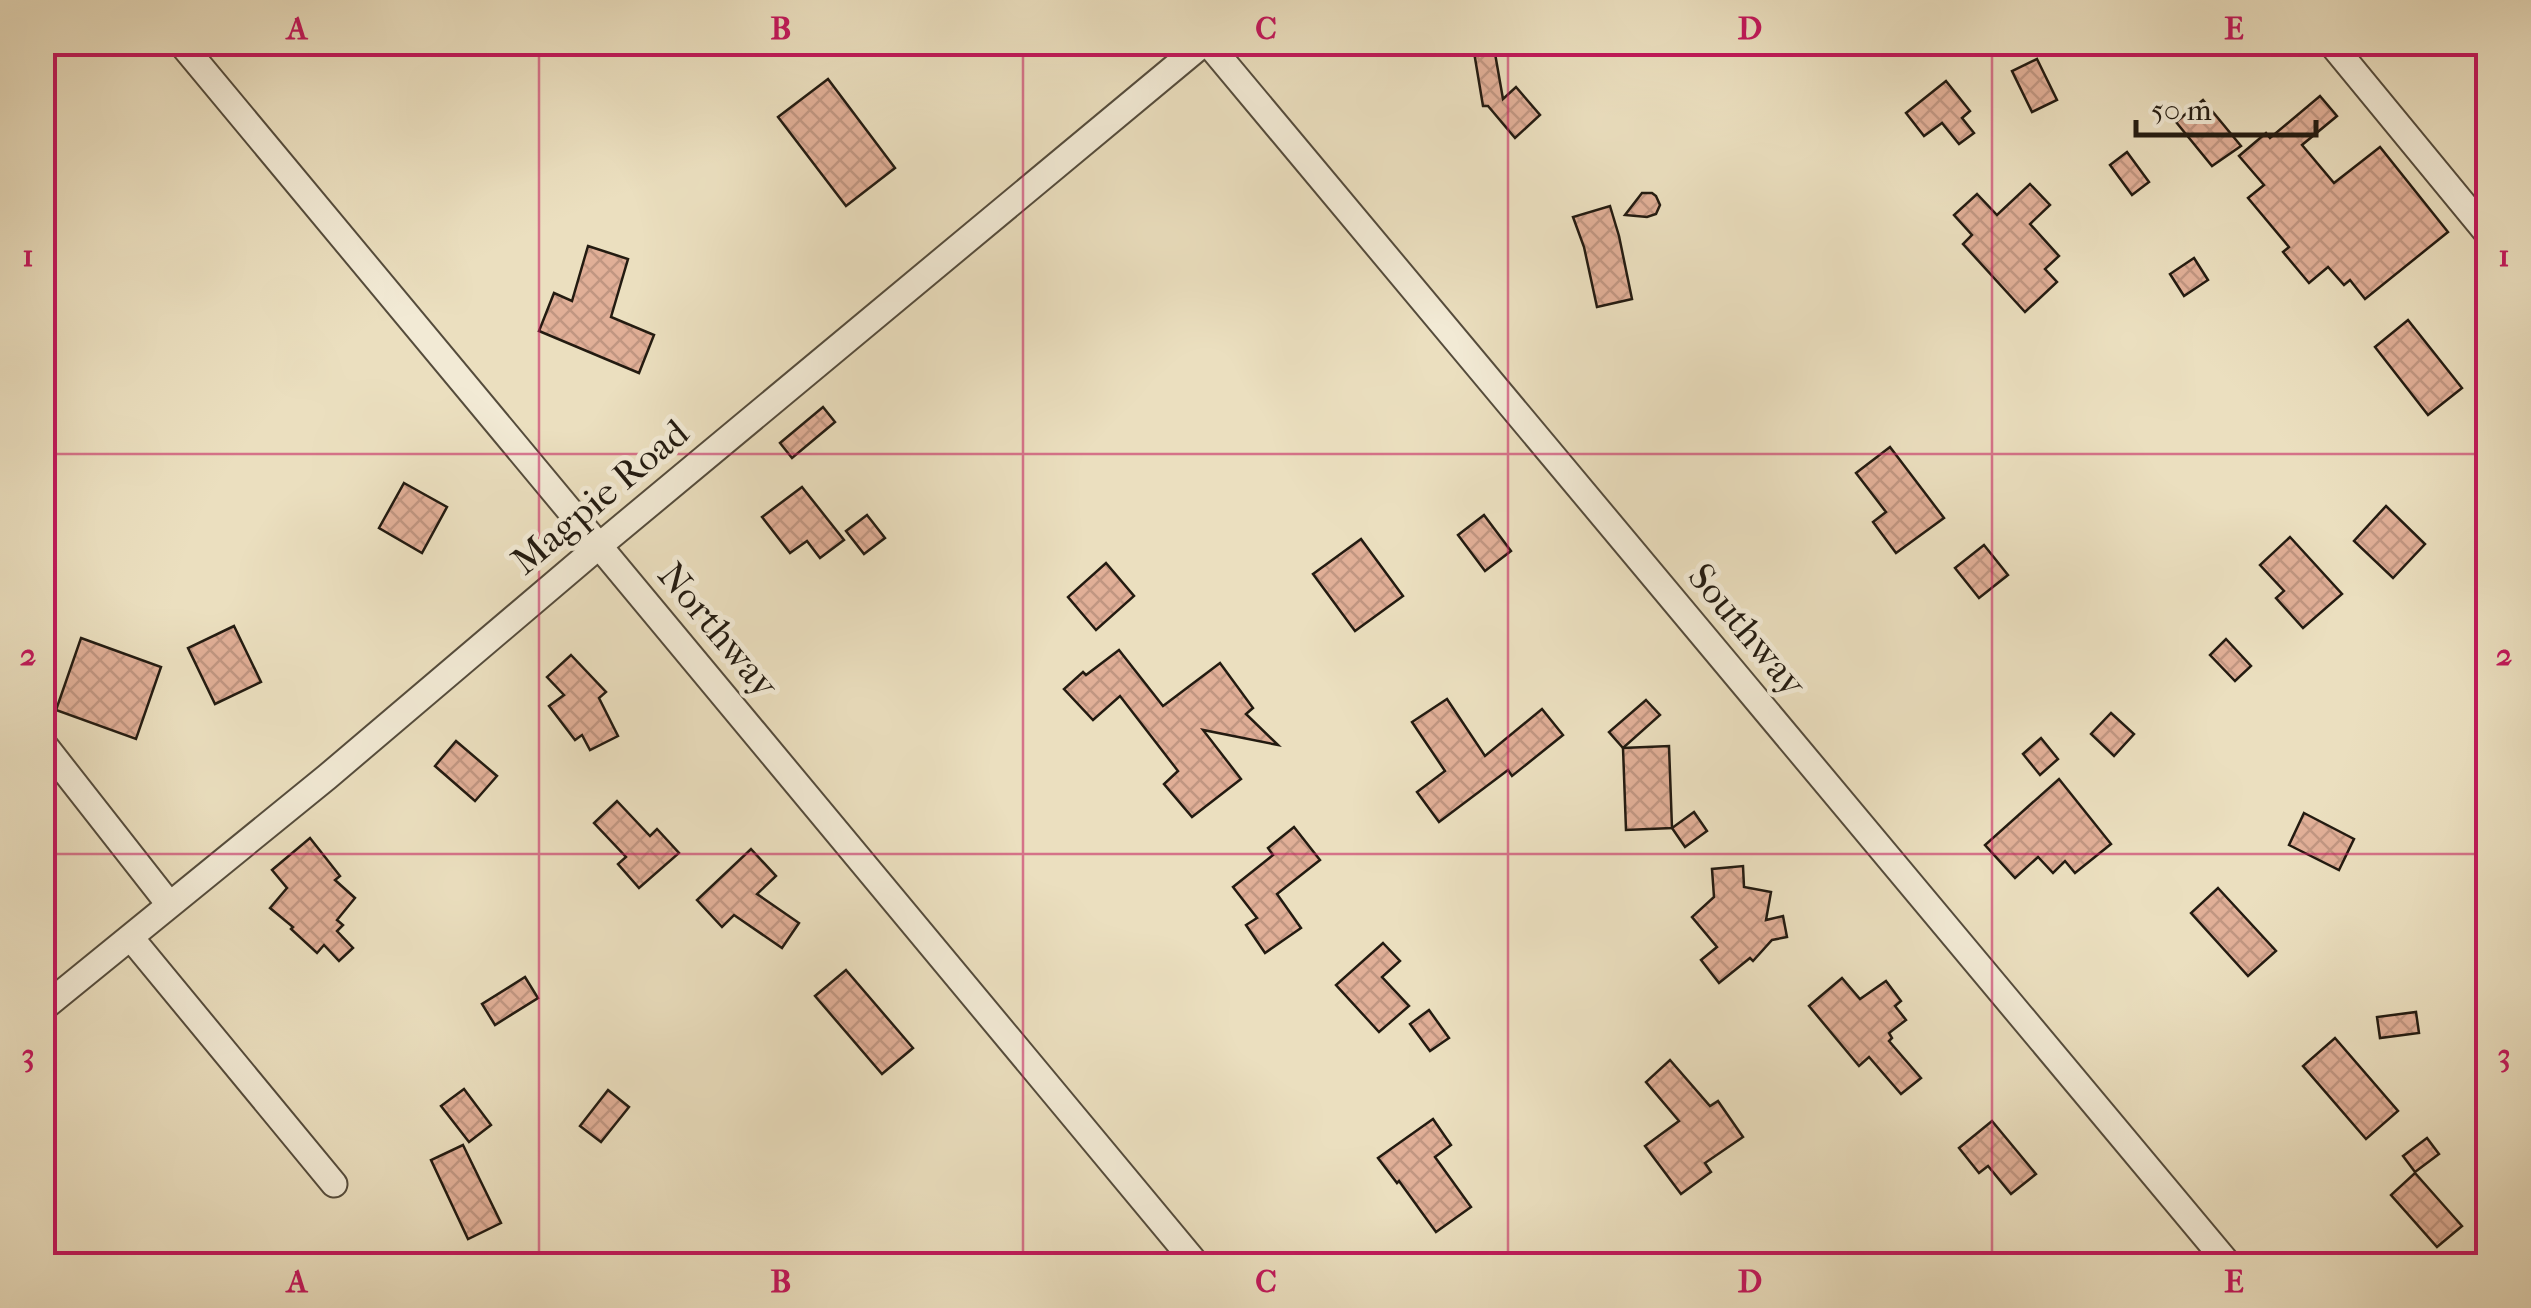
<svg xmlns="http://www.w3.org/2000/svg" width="2531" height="1308" font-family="'IM FELL French Canon',serif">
<defs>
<pattern id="building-cross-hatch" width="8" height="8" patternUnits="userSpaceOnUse" patternTransform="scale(2.5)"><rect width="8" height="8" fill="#e1af97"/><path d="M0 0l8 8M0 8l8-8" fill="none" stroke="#c19681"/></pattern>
</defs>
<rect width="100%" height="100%" fill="#ebdfbf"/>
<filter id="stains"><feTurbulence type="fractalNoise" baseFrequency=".002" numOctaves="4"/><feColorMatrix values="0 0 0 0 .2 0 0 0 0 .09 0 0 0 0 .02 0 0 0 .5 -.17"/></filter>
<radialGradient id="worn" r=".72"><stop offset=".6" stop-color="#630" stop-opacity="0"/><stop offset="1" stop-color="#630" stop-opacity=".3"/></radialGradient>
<g fill="url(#building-cross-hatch)" stroke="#231b11" stroke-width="2.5">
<path d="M1493,42L1503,99L1516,87L1540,115L1515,138L1488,106H1483L1473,46Z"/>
<path d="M2037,59L2057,100L2032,112L2012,71Z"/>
<path d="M828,79L895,168L846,206L778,117Z"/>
<path d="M1946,81L1970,111L1962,118L1974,133L1959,144L1942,123L1924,136L1906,113Z"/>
<path d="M2320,96L2337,116L2302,145L2334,183L2380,147L2448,232L2365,299L2350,280L2344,285L2328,267L2309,283L2283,252L2289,247L2248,198L2264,185L2239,156L2266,133L2270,138Z"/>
<path d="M2203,100L2241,146L2212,166L2176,122Z"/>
<path d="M2127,152L2149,182L2132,195L2110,165Z"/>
<path d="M2030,184L2050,205L2030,224L2059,256L2045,269L2057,282L2025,312L1963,244L1972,235L1954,215L1977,194L1997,215Z"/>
<path d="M1642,193H1652L1656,196L1660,205L1656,214L1647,217L1625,215Z"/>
<path d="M1610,206L1619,236L1632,299L1597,307L1584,247L1573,217Z"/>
<path d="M588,246L628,259L611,317L654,335L639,373L539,331L554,293L572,301Z"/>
<path d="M2194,258L2208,280L2184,296L2170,274Z"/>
<path d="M2408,320L2462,388L2428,415L2375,347Z"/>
<path d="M823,407L835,422L792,458L780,443Z"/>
<path d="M1890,447L1944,518L1896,553L1873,522L1886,512L1856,473Z"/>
<path d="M404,483L447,507L422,553L379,528Z"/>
<path d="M802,487L844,540L820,558L807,541L790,553L762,517Z"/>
<path d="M2386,506L2425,544L2393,578L2354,541Z"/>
<path d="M867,515L885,538L864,554L846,531Z"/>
<path d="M1484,515L1511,551L1485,571L1458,535Z"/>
<path d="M2290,537L2342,594L2303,628L2276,598L2284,591L2260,565Z"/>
<path d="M1361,539L1403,596L1355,631L1313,574Z"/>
<path d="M1984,545L2008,575L1979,598L1955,568Z"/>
<path d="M1106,563L1134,596L1096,630L1068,597Z"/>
<path d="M234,626L261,682L215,704L188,648Z"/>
<path d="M81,638L161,667L136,739L56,710Z"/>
<path d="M2226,639L2251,666L2235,681L2210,655Z"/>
<path d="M1119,650L1163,706L1220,663L1253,708L1246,714L1278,745L1203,730L1241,779L1192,817L1164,784L1178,771L1120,696L1093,720L1064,689L1083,672L1086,675Z"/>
<path d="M571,655L606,692L599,698L618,736L590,750L582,735L575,740L549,706L564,695L547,677Z"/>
<path d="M1447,699L1485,756L1542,709L1563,735L1512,776L1508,770L1439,822L1417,792L1445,771L1412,722Z"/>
<path d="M1646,700L1660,715L1623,748L1609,732Z"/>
<path d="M2111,713L2134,734L2114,756L2091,734Z"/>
<path d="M2041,738L2058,759L2040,775L2023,754Z"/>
<path d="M456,741L497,776L475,801L435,766Z"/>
<path d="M1669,746L1672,828L1626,830L1623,748Z"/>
<path d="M2059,779L2111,844L2075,873L2065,861L2053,873L2038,857L2015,878L1985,845Z"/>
<path d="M617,801L650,836L657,829L679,853L639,888L618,864L626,857L594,823Z"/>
<path d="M1694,812L1707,831L1685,847L1672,828Z"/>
<path d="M2304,813L2354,839L2339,870L2289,845Z"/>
<path d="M1294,827L1320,860L1277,894L1301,928L1265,953L1246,925L1257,918L1233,887L1273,855L1268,848Z"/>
<path d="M310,838L340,876L335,880L355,898L337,920L343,925L337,931L353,948L339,961L324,945L317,953L291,929L293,927L270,908L287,888L272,870Z"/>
<path d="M751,849L776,876L757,894L799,923L782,948L734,915L722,927L697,900Z"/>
<path d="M1743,866L1744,887L1771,892L1766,920L1783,916L1787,937L1772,940L1753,961L1750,958L1719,983L1701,960L1717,947L1692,917L1714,897L1712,869Z"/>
<path d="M2218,888L2276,951L2248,976L2191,913Z"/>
<path d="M1383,943L1400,961L1382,977L1409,1006L1379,1032L1336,985Z"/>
<path d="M846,970L913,1048L882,1074L815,996Z"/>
<path d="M525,977L538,998L495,1025L482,1004Z"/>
<path d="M1842,978L1860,999L1886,981L1901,1001L1895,1006L1906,1020L1889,1033L1892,1038L1889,1041L1921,1078L1901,1094L1869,1057L1859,1066L1809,1006Z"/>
<path d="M1429,1010L1449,1038L1430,1051L1410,1024Z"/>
<path d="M2416,1012L2419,1033L2380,1038L2377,1017Z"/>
<path d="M2335,1038L2398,1111L2366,1139L2303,1066Z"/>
<path d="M1670,1060L1710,1106L1718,1101L1743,1137L1705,1163L1711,1172L1681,1194L1645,1146L1679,1121L1646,1082Z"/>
<path d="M464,1089L491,1125L469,1142L441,1106Z"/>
<path d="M608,1090L629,1107L601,1142L580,1126Z"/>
<path d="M1433,1119L1451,1145L1435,1157L1471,1207L1436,1232L1399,1181L1397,1183L1378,1158Z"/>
<path d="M1992,1121L2036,1174L2011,1194L1988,1166L1979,1173L1959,1148Z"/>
<path d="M2427,1138L2439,1154L2415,1172L2403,1156Z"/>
<path d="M463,1145L501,1223L468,1239L431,1160Z"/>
<path d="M2415,1173L2462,1226L2437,1247L2391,1195Z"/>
</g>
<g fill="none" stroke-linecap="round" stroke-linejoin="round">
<defs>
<g id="street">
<path d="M180,42L1198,1266"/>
<path d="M1207,42L2230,1266"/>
<path d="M2330,42L2488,234"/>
<path d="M42,742L169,904"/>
<path d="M131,938L334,1184"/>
<path d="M42,1009L327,777L599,546L1205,42"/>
</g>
</defs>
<use href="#street" stroke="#554c3c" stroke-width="29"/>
<use href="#street" stroke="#f2ead5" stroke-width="25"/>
</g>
<path fill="none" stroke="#c2185b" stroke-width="2.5" stroke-opacity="0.55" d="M539,42V1266M1023,42V1266M1508,42V1266M1992,42V1266M42,454H2488M42,854H2488"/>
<g text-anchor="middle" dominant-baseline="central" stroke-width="10" stroke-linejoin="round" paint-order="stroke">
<g font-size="38" fill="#231b11" stroke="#f2ead5">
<text transform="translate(600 497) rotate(-40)">Magpie Road</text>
<text transform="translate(718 630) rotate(50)">Northway</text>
<text transform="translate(1747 630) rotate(50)">Southway</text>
</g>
</g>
<rect width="2531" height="1308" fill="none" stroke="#ebdfbf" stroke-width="110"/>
<path d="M2136 120v15h180v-15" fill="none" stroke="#231b11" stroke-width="5"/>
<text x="2151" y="120" font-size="30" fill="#231b11" stroke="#f2ead5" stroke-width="8" paint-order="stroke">50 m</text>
<rect x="55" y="55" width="2421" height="1198" fill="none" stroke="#c2185b" stroke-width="4"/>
<g font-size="32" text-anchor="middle" font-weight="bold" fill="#c2185b">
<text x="297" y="39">A</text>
<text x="781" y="39">B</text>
<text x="1266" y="39">C</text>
<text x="1750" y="39">D</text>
<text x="2234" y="39">E</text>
<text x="28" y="266">1</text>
<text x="2504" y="266">1</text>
<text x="28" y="665">2</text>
<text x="2504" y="665">2</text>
<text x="28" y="1065">3</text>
<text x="2504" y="1065">3</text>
<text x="297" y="1292">A</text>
<text x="781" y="1292">B</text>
<text x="1266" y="1292">C</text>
<text x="1750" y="1292">D</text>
<text x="2234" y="1292">E</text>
</g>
<rect width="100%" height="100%" filter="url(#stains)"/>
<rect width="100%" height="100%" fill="url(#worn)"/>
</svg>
